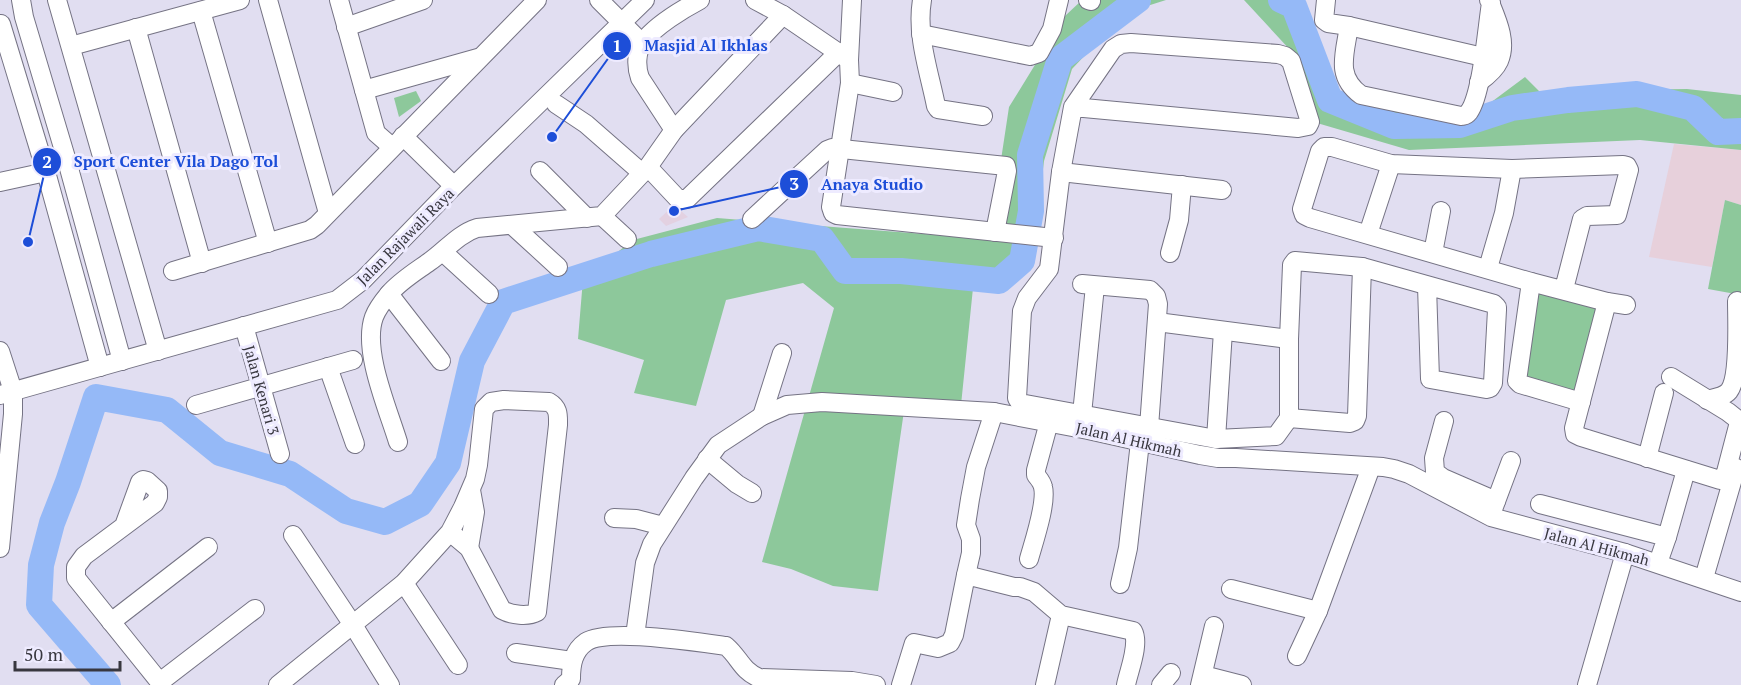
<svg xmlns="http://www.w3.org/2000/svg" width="1741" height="685" font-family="'PT Serif',serif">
<rect width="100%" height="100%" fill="#e1def1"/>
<path fill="#e3d1e1" d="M674,205L688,217L666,226L659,219Z"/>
<path fill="#e7d0db" d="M1674,144L1741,150V205L1725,200L1712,267L1649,257Z"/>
<g fill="#8dc89b">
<path d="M1082,0H1166L1125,13L1072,69L1044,161L1032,258L1005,286L973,288L961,405L906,397L878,591L833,586L791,569L762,562L834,308L803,283L726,300L696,406L634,393L644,360L578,339L583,279L633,240L717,218L989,239L1009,107L1065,16Z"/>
<path d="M1244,0H1302L1340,91L1431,113L1486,106L1525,77L1539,91L1687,89L1741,95V150L1640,140L1409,150L1317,123L1292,52Z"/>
<path d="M416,91L421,101L399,117L394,98Z"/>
<path d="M1725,200L1741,205V295L1708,289Z"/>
<path d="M1531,282L1612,303L1581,402L1522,376Z"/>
</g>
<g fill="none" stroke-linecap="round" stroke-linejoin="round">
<g stroke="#95b9f7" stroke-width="26">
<path d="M1281,0L1294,6L1330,100L1394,126L1460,125L1512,108L1568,100L1637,94L1693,108L1718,132L1741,131"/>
<path d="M108,685L39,605L41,565L52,523L68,482L96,397L167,410L220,453L290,474L346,511L385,522L420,504L448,463L472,361L503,302L651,254L758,228L822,239L845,271H901L999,281L1022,261L1031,211L1030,155L1060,59L1138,0"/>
</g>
<defs>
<g id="minor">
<path d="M21,0L24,17L67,161L122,361"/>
<path d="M57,0L158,351"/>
<path d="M268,0L328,213"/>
<path d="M339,0L376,133L392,147"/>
<path d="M599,0L642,43"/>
<path d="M755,0L783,15L849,60L850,83L831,207L833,213L837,215L1054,238"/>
<path d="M922,0C916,35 929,71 936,106L938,109L983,116"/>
<path d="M1088,0L1091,1"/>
<path d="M1326,0L1324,20L1328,23L1349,26L1483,57"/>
<path d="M201,11L268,243"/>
<path d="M1,24L46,172L100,367"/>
<path d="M1349,26C1345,54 1335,76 1361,95L1461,116C1466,115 1466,116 1469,112C1482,94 1487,28 1491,3L1489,0"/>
<path d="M346,27L423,0"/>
<path d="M136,28L202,263"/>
<path d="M921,34L1030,56L1039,53L1052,29L1059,0"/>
<path d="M71,46L240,0"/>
<path d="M849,60L852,0"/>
<path d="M1479,82C1486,77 1495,70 1499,61C1507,43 1498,22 1491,5"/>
<path d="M850,83L893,92"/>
<path d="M364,90L478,58"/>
<path d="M556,104L586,124L642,173"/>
<path d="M1073,107L1298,128L1308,126L1310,122L1291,61L1285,56L1278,54L1131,43L1121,44L1113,49L1073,107L1061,172L1049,269L1027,298L1022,311L1017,398L1020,403L1216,439L1276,436L1289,418V339L1292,265L1295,261L1362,267L1494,304L1497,307V310L1493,383L1490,388L1486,389L1430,379L1427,286"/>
<path d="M674,130L640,78C636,67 636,52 643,42C655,26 683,9 700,0"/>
<path d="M403,136L454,186"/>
<path d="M648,167L678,199H687L839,52"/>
<path d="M540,171L587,218"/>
<path d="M1061,172L1222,190"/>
<path d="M0,182L46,172"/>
<path d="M602,216L627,239"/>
<path d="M752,219L827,150L832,148L1006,166L1007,171L995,232"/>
<path d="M512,225L558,267"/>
<path d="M1368,234L1391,164"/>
<path d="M443,252L489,294"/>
<path d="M1170,253L1179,220L1182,185"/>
<path d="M1433,253L1441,211"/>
<path d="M1488,268L1504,213L1512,169"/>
<path d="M173,271L310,230L317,225L537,0"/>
<path d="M1531,282L1517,381L1520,384L1581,402"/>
<path d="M1082,284L1150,290L1156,296L1158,304L1149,427"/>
<path d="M1564,289L1582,219L1587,216L1617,215L1629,170L1627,166L1623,165L1512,169L1391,164L1332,147H1324L1320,151L1302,209L1304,215L1310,218L1531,282L1607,302L1626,305"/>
<path d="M389,294L441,361"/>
<path d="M1607,302L1574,428L1575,434L1581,437L1720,480L1724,479L1726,472L1738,426"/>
<path d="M1157,322L1289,339"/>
<path d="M244,326L280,454"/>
<path d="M0,351L13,391V414L0,548"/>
<path d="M328,367L355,444"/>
<path d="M1671,377L1728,412L1741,422"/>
<path d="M0,395L337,300L363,280L454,186L645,0"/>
<path d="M1707,400C1714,398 1724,397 1729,391C1740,377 1737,320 1737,301"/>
<path d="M196,405L353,360"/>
<path d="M1082,414L1095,286"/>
<path d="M762,416L782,353"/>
<path d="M1289,418L1350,423L1355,421L1357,416L1362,267"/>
<path d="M1444,421L1434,458L1435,472L1443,478L1496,501"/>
<path d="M1216,439L1223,331"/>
<path d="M398,442C388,409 362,350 374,317C377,309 384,300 389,294C400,281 415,272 429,262C445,251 458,234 477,228L602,216L648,167L674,130L783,15"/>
<path d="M1647,458L1664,393"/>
<path d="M707,459L737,484L752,493"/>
<path d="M1540,504L1667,537L1658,563"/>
<path d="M1492,512L1511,461"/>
<path d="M614,518L636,519L663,526"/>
<path d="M124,526L140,482L143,480L147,481L158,491V497L155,503L84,556L76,567V578L162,685"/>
<path d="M293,535L353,625L390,685"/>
<path d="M1667,537L1686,470"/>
<path d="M469,548L475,512L471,490"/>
<path d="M1029,559C1034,541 1047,503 1043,487C1042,482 1039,479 1036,475V470L1049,422"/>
<path d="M966,575L971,553V539L966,525L970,499L976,467L994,412"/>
<path d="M1704,578L1736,468"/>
<path d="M404,583L458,665"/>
<path d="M1120,584L1128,548L1140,442"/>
<path d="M1231,589L1318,611"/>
<path d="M111,622L208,547"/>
<path d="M635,636L645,563L652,544L694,478L718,445L762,416L787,405L822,402L994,412L1088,430L1200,455L1218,458H1236L1383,467L1394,469L1409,474L1491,517L1625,553L1741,592"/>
<path d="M516,653L572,661"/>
<path d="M1297,656L1318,611L1371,467"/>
<path d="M1203,675L1242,685"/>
<path d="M160,682L255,609"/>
<path d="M278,685L404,583L450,532L463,507L475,479L478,465L484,409L491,402L504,400L549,402C559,408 558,415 558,425L537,612C528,617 511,615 502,610L469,548L450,532"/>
<path d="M564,685L571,679C571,665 573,651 586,642C607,628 698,642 726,646C740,658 741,670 759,678L852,681L876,685"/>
<path d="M901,685L914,643L938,648L950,643L954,635L966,575L1014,587H1020L1034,592L1061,615L1133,631C1140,644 1129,670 1126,685"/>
<path d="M1045,685L1061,615"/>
<path d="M1161,685L1171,673"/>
<path d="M1200,685L1214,626"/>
<path d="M1587,685L1625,553"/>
</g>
</defs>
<use href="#minor" stroke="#757384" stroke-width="20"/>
<use href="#minor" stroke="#fff" stroke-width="18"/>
</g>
<g text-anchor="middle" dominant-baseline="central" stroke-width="6" stroke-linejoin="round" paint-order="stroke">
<g font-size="15" fill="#38373f" stroke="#eeebff">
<text transform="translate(405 236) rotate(-45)">Jalan Rajawali Raya</text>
<text transform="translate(262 390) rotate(74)">Jalan Kenari 3</text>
<text transform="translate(1129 439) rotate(13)">Jalan Al Hikmah</text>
<text transform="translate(1597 546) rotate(15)">Jalan Al Hikmah</text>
</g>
</g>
<path fill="none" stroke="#1d4ed8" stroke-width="2" d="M552 137L617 46M28 242L47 162M674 211L794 184"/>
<g fill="#1d4ed8" stroke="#eeebff" stroke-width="2">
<circle cx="552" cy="137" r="6"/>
<circle cx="28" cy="242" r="6"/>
<circle cx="674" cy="211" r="6"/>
<circle cx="617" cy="46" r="15"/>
<circle cx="47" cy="162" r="15"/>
<circle cx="794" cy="184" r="15"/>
</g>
<g font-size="18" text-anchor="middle" font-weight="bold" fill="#fff">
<text x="617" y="52">1</text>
<text x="47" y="168">2</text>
<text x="794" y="190">3</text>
</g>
<g font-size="16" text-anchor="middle" font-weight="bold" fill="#1d4ed8" stroke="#eeebff" stroke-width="6" stroke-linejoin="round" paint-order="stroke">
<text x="706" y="51">Masjid Al Ikhlas</text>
<text x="176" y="167">Sport Center Vila Dago Tol</text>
<text x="872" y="190">Anaya Studio</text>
</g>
<path d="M15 661v9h105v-9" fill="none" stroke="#38373f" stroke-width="3"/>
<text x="24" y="661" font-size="18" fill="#38373f" stroke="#eeebff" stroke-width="4.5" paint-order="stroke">50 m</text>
</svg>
